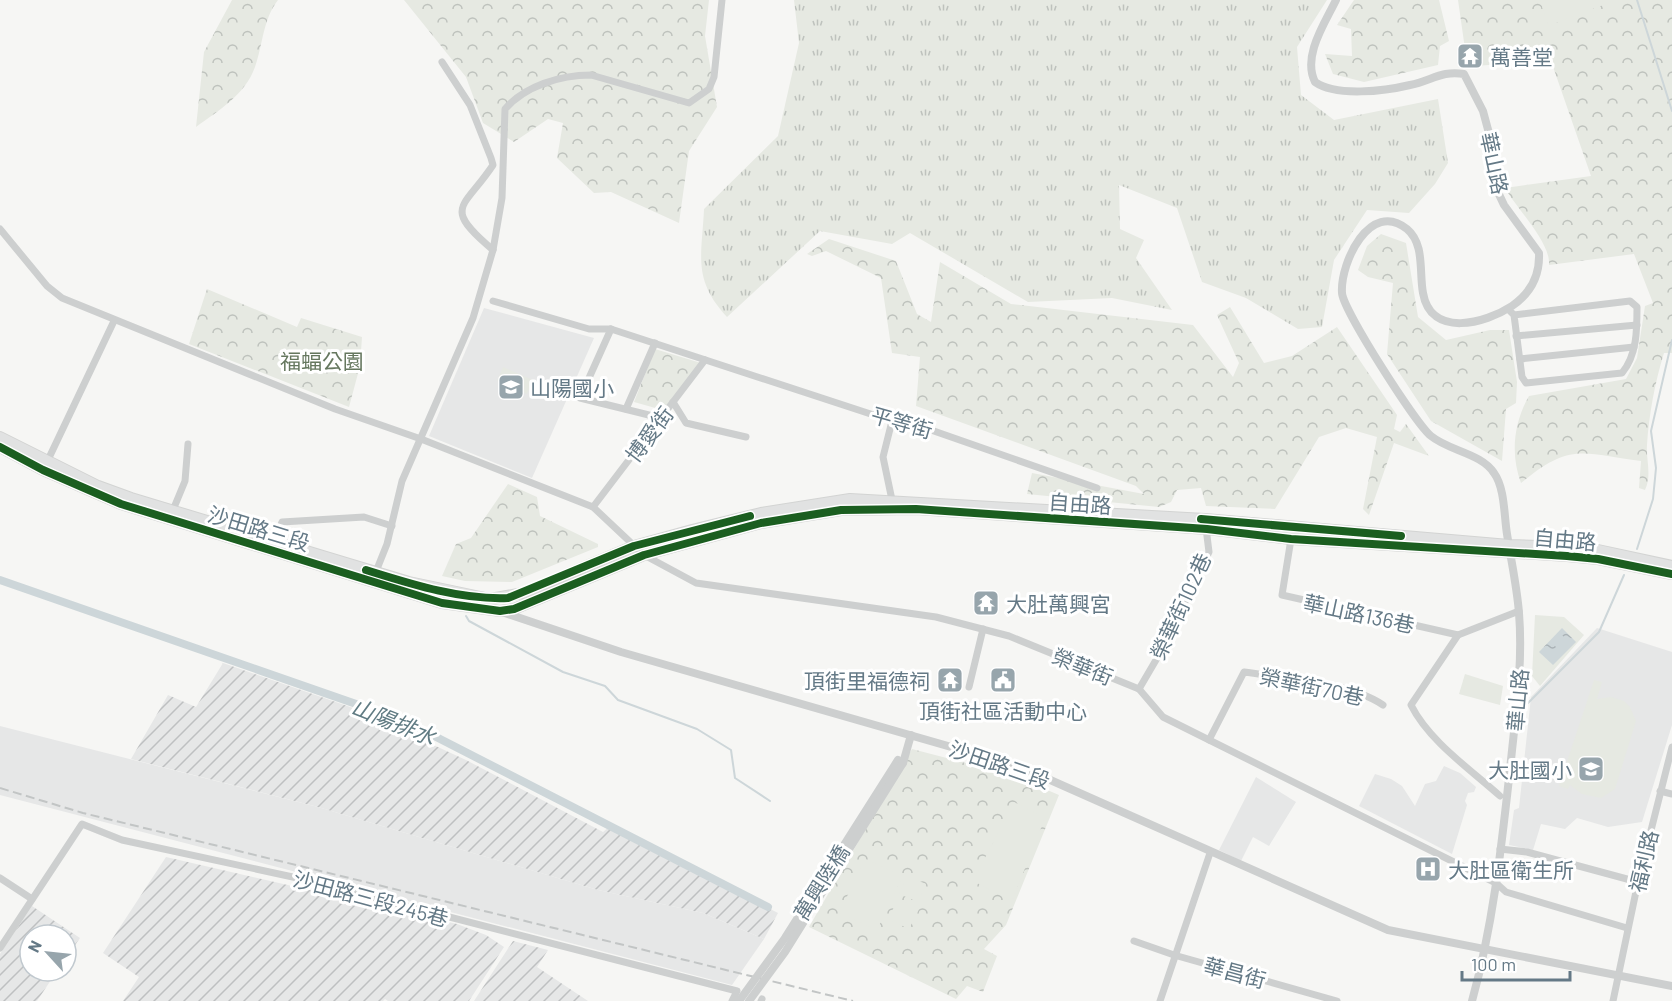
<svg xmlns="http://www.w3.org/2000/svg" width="1672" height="1001" font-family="Barlow,'Noto Sans TC',sans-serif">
<defs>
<pattern id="industrial-furrows" width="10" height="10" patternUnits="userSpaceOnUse" patternTransform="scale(1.5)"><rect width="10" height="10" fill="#e6e7e7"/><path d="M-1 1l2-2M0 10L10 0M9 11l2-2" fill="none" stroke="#bec0c1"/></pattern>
<pattern id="grass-tufts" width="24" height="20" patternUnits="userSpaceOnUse" patternTransform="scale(1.5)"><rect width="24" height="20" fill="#e6e9e2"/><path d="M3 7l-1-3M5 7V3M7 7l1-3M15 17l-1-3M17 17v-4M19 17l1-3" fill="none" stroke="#bec2bd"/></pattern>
<pattern id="forest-crowns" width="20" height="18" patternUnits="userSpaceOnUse" patternTransform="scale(1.5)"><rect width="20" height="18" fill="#e6e9e2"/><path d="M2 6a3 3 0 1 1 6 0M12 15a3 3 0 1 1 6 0" fill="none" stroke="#bec2bd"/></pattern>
<pattern id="water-ripples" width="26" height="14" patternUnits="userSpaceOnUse" patternTransform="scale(1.5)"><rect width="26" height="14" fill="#cdd6d9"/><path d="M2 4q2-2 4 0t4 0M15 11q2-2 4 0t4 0" fill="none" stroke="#aab2b6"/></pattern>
</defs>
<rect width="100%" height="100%" fill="#f6f6f4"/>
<g fill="#e6e7e7">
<path d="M484,308L594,338L532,478L429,436Z"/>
<path d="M1597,628L1672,652V725L1642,822L1608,827L1577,818L1565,829L1541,824L1533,850L1509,845L1514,810L1519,808L1531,697Z"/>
<path d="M0,726L318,807L598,890L703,913L764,939L732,985L0,795Z"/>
<path d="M1444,766L1460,773L1476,787L1474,792L1468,793L1465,801L1467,805L1452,854L1359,806L1375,774L1391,779L1402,786L1415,806L1425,784L1436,781Z"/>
<path d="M1256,777L1296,802L1269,846L1253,837L1241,861L1219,850Z"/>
</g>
<g fill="url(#industrial-furrows)">
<path d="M223,663L411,728L414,736L466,760L603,832L610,826L778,913L764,939L703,913L598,890L318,807L131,759L168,695L196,707Z"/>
<path d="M166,857L457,924L486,935L504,947L469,1001H388L385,999L383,1001H123L139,977L103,953Z"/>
<path d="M32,906L80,938L66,958V935H30V971H57L37,1001H0V954Z"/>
<path d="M513,941L548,950L537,967L588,1001H474Z"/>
</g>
<path fill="url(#grass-tufts)" d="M794,0H1327L1297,47L1301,95L1334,120L1438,99L1448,163L1435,184L1409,213L1367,210L1334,260L1322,327L1298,329L1246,298L1202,282L1177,208L1119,185L1120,229L1144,240L1136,258L1172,310L1112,298L1028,302L910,233L892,244L820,231L727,317C692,279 702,256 704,209L778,136L799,43Z"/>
<g fill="url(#forest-crowns)">
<path d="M232,0H278C263,19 263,44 255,67C245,95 219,110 196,127L204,52Z"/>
<path d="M404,0H709L705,36L717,107L689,151L679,223L611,192L594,193L557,158L563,123L548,119L514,142L483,123L466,77Z"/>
<path d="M1354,0H1439L1449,41L1440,46L1438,65L1364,82L1333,74L1325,54L1352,56L1351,29L1337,25Z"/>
<path d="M1458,0H1672V353H1664C1655,382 1649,414 1647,445C1646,461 1652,475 1645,490L1639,488L1641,461C1582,453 1570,442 1521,483C1510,454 1514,422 1529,396L1626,379L1637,358L1645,306L1653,303L1634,254L1549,265C1551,243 1517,209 1505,188L1591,176L1551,61L1474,66L1467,63Z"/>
<path d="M1381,234L1406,243L1418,317L1446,340L1490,330H1509L1517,382L1516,403L1506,409L1502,461L1431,421L1387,354L1393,283L1368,277L1358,270L1367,246Z"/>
<path d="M829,239L896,261L917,314L931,322L940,262L1011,304L1193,325L1233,377L1239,363L1217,315L1230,307L1264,363L1292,356L1337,327L1397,415L1394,429L1400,432L1406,424L1429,456L1394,443L1369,515L1363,509L1377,437L1346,428L1319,437L1275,509L1206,506L1201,488L1177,490L1171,502L1159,507L1027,494L1032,473L1144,494L1136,486L916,406L920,357L892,353L881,278L826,251L812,256L807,254Z"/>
<path d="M207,289L297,327L301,318L362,337L360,366L349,407L189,344Z"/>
<path d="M655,349L701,363L666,411L634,402Z"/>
<path d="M508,484L537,497L540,516L598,544V547L512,582L465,581L442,576L456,544L471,538Z"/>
<path d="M912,749L1012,775L1059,795L1006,925L984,949L997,956L983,992L967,986L956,999L809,927Z"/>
</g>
<g fill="#e6e9e2">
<path d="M1540,0H1611V2L1548,26Z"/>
<path d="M503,367L533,380L527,394L497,381Z"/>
<path d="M1535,615L1564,617L1584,635L1540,686L1532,676Z"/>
<path d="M1465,674L1503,686L1500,705L1459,694Z"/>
<path d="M1594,680L1602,682L1597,699L1611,697L1624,701L1630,707L1636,721L1615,789L1601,798L1582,794L1570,785L1568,789L1559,786Z"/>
<path d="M1014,802L1045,818L1012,901L973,881Z"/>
<path d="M865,859L903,876L877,930L839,913Z"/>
<path d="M907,876L926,884L918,902L899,894Z"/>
<path d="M898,899L919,909L909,929L888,919Z"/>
</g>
<path fill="url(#water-ripples)" d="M1562,628L1576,642L1553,665L1539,652Z"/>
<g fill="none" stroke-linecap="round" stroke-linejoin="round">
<g stroke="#cdd6d9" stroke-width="2">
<path d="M1637,0L1672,111"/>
<path d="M1637,549L1653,499L1656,468L1651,431L1672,340"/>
<path d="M466,616L469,621L563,672L605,686L618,700L697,729L731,750L735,778L770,801"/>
<path d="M1528,703L1599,632L1624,575"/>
</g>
<path stroke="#cdd6d9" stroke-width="8" d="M0,580L405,721L768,907"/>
<defs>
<g id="primary">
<path d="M0,437L98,486L131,498L409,582L490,599L523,593L634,546L692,530L761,513L850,499L1205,519L1509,545L1569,547L1598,550L1672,566"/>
<path d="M0,447L43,470L121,504L442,603L500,611L514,609L644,555L761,523L841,510L916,509L1207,529L1291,539L1567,556L1598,559L1672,574"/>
</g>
</defs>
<use href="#primary" stroke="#d3d4d3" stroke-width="12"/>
<g stroke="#cdcfcf" stroke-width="7">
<path d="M442,62L470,105L491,158L493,165C464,209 441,206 493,250"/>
<path d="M0,229L47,286L62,298L335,409L421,439L593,507L644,555L696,583L936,617L1009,636L1139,689L1163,717L1496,883L1506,892L1627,928"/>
<path d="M493,301L589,329H611L892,421L931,430L1097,488"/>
<path d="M1508,309L1514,315L1522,377L1526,383L1622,373C1637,355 1637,330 1637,307L1630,301L1514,315"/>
<path d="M611,329L580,398L661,418"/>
<path d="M1516,336L1637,325"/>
<path d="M1520,359L1634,347"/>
<path d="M673,402L686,423L746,437"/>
<path d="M626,409L655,343"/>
<path d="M47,462L114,321"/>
<path d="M892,500L883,457L892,421"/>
<path d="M593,507L705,360"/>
<path d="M173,510L185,481L188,444"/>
<path d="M1291,539L1282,595L1458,635"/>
<path d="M274,541L282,522L364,517L392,526"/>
<path d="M375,574L387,544L402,481L473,318L493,250L502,198L505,109C525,86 560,75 591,75L689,103L709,89L714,77L722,0"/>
<path d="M969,687L983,629"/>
<path d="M1139,689L1163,648L1209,552L1206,528"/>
<path d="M1209,740L1244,672C1285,678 1349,682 1383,705"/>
<path d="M1660,791L1672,794"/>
<path d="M1500,796C1470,769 1429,741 1411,705L1458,635L1519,611"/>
<path d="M1500,849L1527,852L1638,882"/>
<path d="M0,878L32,899"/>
<path d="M1134,941L1174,955L1337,1001"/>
<path d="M0,948L82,824L122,840L302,879L737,991L732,1001"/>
<path d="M761,1001L762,999"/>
<path d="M1160,1001L1210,853"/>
<path d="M1613,1001L1638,882L1672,747"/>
</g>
<g stroke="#cdcfcf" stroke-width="8">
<path d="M1336,0C1325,23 1302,56 1315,82C1336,97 1385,91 1410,85C1431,81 1442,70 1464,74L1483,111L1490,137L1496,188L1504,205L1539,253C1540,276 1531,293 1512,306C1486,323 1431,339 1423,293C1419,272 1425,244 1407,229C1370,199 1340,263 1342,293C1343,310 1416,424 1431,436C1449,451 1481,453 1494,473C1505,488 1504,516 1507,534C1511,560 1517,587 1519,613C1523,662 1516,711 1511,760C1502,841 1494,922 1472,1001"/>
<path d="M502,612L621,652L1021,767L1388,930L1672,986"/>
<path d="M903,763L911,735"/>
</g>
<use href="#primary" stroke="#e1e2e2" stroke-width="10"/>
<path stroke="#c2c5c5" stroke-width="2" stroke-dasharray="9 4.5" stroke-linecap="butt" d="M0,788L83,813L853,1001"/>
<g stroke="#cdcfcf" stroke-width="8">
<path d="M739,1001L785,938L898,760"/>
<path d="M749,1001L785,952L903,763"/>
</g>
<defs>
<g id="cycleway">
<path d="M0,447L43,470L121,504L442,603L500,611L514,609L644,555L761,523L841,510L916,509L1207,529L1291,539L1567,556L1598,559L1672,574"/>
<path d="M1201,519L1401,536"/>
<path d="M366,570C411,584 460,600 508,598L634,546L750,516"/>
</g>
</defs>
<use href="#cycleway" stroke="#fff" stroke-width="11"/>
<use href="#cycleway" stroke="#1b5e20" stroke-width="8"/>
</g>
<defs>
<symbol id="temple-square" viewBox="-11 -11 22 22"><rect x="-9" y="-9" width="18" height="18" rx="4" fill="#97a5ac" stroke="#fff"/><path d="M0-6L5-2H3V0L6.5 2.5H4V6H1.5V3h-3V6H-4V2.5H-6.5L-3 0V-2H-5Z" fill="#fff"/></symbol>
<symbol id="school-square" viewBox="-11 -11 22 22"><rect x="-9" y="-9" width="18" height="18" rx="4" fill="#97a5ac" stroke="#fff"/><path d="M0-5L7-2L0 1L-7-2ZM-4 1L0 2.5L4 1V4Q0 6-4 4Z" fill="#fff"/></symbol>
<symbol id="civic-square" viewBox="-11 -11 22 22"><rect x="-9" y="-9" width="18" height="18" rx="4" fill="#97a5ac" stroke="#fff"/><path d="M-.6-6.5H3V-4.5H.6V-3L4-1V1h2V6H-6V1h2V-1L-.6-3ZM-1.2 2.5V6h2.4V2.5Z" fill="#fff"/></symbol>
<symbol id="hospital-square" viewBox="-11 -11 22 22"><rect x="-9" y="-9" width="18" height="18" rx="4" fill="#97a5ac" stroke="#fff"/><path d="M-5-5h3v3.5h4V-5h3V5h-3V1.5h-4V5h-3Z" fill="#fff"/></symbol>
</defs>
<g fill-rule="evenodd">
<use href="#temple-square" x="1455" y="41" width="30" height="30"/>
<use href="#school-square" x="496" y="372" width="30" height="30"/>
<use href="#temple-square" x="971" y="588" width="30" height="30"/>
<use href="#temple-square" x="935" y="665" width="30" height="30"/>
<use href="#civic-square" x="988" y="665" width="30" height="30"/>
<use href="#school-square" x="1576" y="754" width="30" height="30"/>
<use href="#hospital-square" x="1413" y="854" width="30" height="30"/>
</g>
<g text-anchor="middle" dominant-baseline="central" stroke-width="6" stroke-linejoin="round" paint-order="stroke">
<g font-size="21" fill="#647986" stroke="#fff" text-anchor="start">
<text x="1490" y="56">萬善堂</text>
<text x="530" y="387">山陽國小</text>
<text x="1006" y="603">大肚萬興宮</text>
<text x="930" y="680" text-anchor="end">頂街里福德祠</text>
<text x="1003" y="710" text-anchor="middle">頂街社區活動中心</text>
<text x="1572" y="769" text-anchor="end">大肚國小</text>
<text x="1448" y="869">大肚區衛生所</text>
</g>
<g font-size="21" fill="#647986" stroke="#fff">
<text transform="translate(1495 163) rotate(78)">華山路</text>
<text transform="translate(902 422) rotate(16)">平等街</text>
<text transform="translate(649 434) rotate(-53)">博愛街</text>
<text transform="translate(1080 503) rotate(4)">自由路</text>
<text transform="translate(259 528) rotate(17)">沙田路三段</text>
<text transform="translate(1565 539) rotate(5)">自由路</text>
<text transform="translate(1180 606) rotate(-65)">榮華街102巷</text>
<text transform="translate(1359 613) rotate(12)">華山路136巷</text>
<text transform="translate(1083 666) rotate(22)">榮華街</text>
<text transform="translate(1312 686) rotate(12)">榮華街70巷</text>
<text transform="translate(1517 700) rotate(-85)">華山路</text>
<text transform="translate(1000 764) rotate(19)">沙田路三段</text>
<text transform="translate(1643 861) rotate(-77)">福利路</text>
<text transform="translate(821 882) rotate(-58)">萬興陸橋</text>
<text transform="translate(371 898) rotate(15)">沙田路三段245巷</text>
<text transform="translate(1235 972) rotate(15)">華昌街</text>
</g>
<g font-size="21" fill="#66785f" stroke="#fff">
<text x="322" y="360">福蝠公園</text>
</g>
<g font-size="22" font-style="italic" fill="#607b83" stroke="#fff">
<text transform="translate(394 721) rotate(22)">山陽排水</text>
</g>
</g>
<g transform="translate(48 953) rotate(297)"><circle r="28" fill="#ffffff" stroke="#c1c9cf" stroke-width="1.5"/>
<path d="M0-4.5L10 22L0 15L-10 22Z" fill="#97a5ac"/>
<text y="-9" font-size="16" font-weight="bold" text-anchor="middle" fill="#647986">N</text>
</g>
<path d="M1462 971v9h108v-9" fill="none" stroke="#647986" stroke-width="3"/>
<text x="1471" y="971" font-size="18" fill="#647986" stroke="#ffffff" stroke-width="4.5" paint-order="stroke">100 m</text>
</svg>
